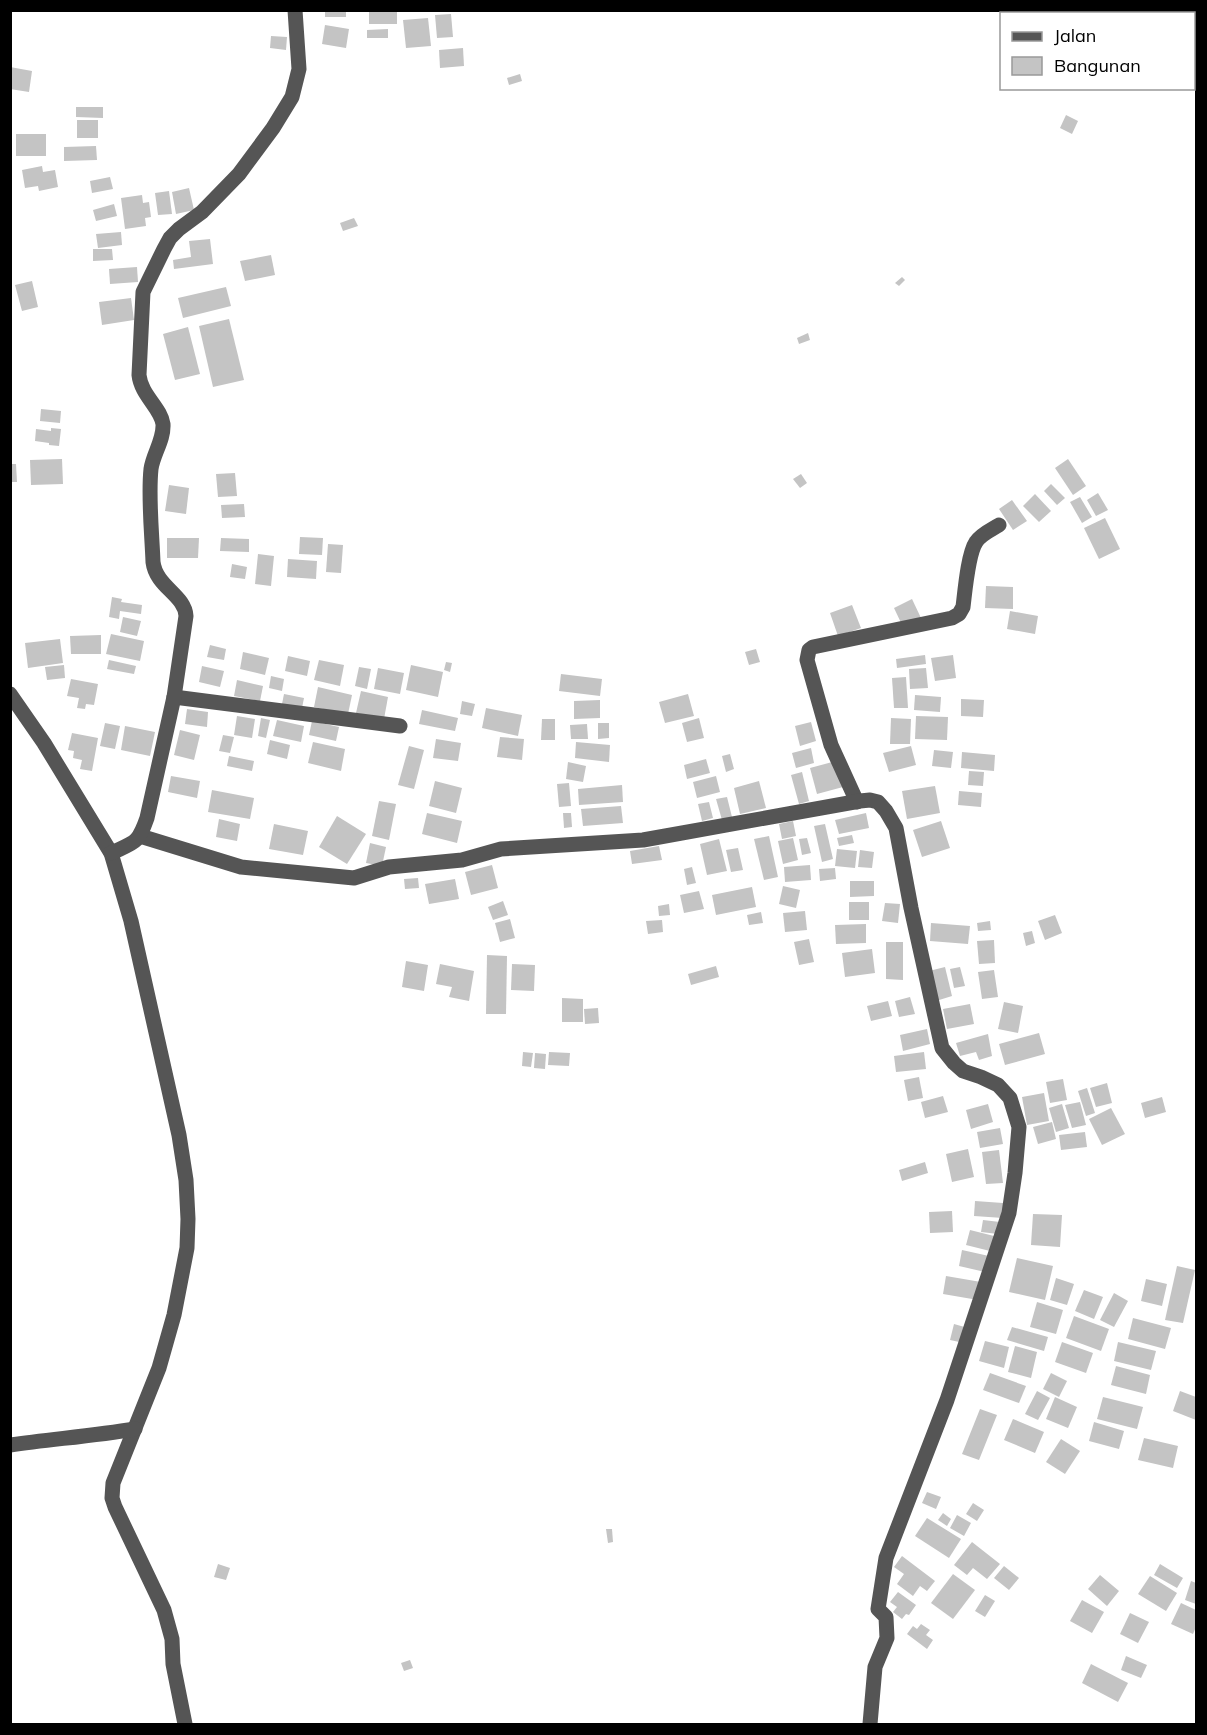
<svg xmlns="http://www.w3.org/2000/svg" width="1207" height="1735" font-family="Mulish,sans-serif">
<rect width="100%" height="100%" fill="#fff"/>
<g fill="#c4c4c4">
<rect x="325" y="10" width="21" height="7"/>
<rect x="369" y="10" width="28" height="14"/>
<path d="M451,14L453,37L437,38L435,15Z"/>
<path d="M428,18L431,46L406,48L403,20Z"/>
<path d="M325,25L349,29L346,48L322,44Z"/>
<path d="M388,29V38H367V30Z"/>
<path d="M271,36L287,37L286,50L270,48Z"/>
<path d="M463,48L464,66L440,68L439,50Z"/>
<path d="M10,67L32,71L29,92L10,89Z"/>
<path d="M520,74L522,81L509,85L507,78Z"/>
<path d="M76,107H103V118L76,117Z"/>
<path d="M1066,115L1078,121L1072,134L1060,128Z"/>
<rect x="77" y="120" width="21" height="18"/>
<rect x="16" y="134" width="30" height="22"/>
<path d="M96,146L97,160L64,161V147Z"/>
<path d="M42,166L43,172L55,170L58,187L39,191L38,186L25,188L22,170Z"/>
<path d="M110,177L113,189L92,193L90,181Z"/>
<path d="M189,188L194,210L176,214L172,192Z"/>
<path d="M169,191L172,214L158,215L155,193Z"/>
<path d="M142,195L143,203L149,202L151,217L145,218L146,226L125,229L121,198Z"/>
<path d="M114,204L117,216L96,221L93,210Z"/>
<path d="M354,218L358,226L343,231L340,223Z"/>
<path d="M121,232L122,245L98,248L96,234Z"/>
<path d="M210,239L213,264L174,269L173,260L191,257L189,241Z"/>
<path d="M93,249H112L113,260L93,261Z"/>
<path d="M271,255L275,275L245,281L240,261Z"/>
<path d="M137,267L138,282L110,284L109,269Z"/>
<path d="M902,277L905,280L899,286L895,283Z"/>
<path d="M32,281L38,307L22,311L15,285Z"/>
<path d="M226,287L231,306L183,318L178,298Z"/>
<path d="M131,298L134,320L102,325L99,302Z"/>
<path d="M229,319L244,380L213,387L199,326Z"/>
<path d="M188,327L200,374L175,380L163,334Z"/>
<path d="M808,333L810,340L799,344L797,338Z"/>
<path d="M41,409L61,411L60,423L40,421Z"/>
<path d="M51,428L61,429L59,446L49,445V443L35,441L36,429L51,431Z"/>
<path d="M62,459L63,484L31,485L30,460Z"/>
<path d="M1068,459L1086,486L1073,495L1055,468Z"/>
<path d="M10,464H16L17,482H10Z"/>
<path d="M235,473L237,496L218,497L216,474Z"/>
<path d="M801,474L807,483L800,488L793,479Z"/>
<path d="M1051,484L1065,498L1057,505L1044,491Z"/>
<path d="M169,485L189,488L186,514L165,511Z"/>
<path d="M1098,493L1108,510L1096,516L1087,500Z"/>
<path d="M1035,494L1051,511L1039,522L1023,506Z"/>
<path d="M1080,497L1092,517L1082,523L1070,502Z"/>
<path d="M1012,500L1027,521L1013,530L999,509Z"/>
<path d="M244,504L245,517L222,518L221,505Z"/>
<path d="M1105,518L1120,549L1099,559L1084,528Z"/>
<path d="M300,537L323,538L322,555L299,554Z"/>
<path d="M167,538H199L198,558H167Z"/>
<path d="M221,538L249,539V552L220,551Z"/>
<path d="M328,544L343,545L341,573L326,572Z"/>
<path d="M258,554L274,556L271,586L255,584Z"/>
<path d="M288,559L317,561L316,579L287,577Z"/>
<path d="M232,564L247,567L245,579L230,577Z"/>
<path d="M986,586L1013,587V609L985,608Z"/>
<path d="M112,597L122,599L121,602L142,605L141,614L120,611L119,619L109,617Z"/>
<path d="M912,599L921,618L903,627L894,608Z"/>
<path d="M852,605L861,628L838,636L830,613Z"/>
<path d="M1010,611L1038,616L1035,634L1007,629Z"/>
<path d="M123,617L141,621L137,636L120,632Z"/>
<path d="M111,634L144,641L140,661L106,654Z"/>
<path d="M101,635V654H71L70,636Z"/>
<path d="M60,639L63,663L28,668L25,643Z"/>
<path d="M210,645L226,649L224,660L207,657Z"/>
<path d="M756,649L760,662L749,665L745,652Z"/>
<path d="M243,652L269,658L265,675L240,669Z"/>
<path d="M925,655L926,664L897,668L896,659Z"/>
<path d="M953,655L956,678L935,681L931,658Z"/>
<path d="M288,656L310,661L307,676L285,671Z"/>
<path d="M109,660L136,666L134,674L107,669Z"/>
<path d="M319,660L344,665L340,686L314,680Z"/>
<path d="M446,662L452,663L450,672L444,670Z"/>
<path d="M64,665L65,678L47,680L45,667Z"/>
<path d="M411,665L443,672L438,697L406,690Z"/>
<path d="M202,666L224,671L220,687L199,682Z"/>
<path d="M359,667L371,669L367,689L355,686Z"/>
<path d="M378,668L404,673L400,694L374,689Z"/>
<path d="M926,668L928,688L910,689L909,669Z"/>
<path d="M561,674L602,679L600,696L559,691Z"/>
<path d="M271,676L284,679L282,691L269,688Z"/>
<path d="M906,677L908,708H894L892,678Z"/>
<path d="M71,679L98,684L94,705L86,704L85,709L77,708L79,698L67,696Z"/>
<path d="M237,680L263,686L260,701L234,696Z"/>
<path d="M318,687L352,695L348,714L314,707Z"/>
<path d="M361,691L388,697L384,719L356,713Z"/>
<path d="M284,694L304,698L302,708L282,704Z"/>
<path d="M688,694L694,716L665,723L659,702Z"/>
<path d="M915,695L941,697L940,712L914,710Z"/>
<path d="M961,699L984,700L983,717L961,716Z"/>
<path d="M600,700V718L574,719V701Z"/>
<path d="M462,701L475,704L472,716L460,714Z"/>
<path d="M486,708L522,715L518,736L482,728Z"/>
<path d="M187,709L208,712L207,727L185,724Z"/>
<path d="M422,710L458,718L455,731L419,724Z"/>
<path d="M237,716L255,719L252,738L234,735Z"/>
<path d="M916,716L948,717L947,740L915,739Z"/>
<path d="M261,718L270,720L266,738L258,736Z"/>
<path d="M699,718L704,738L687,742L682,723Z"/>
<path d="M891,718L911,719L910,744H890Z"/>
<path d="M542,719H555V740H541Z"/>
<path d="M277,720L304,726L301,742L273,736Z"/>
<path d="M312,721L339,727L336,741L309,735Z"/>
<path d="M811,722L816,741L800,746L795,726Z"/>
<path d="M105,723L120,726L115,749L100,746Z"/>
<path d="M598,723H609V738L598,739Z"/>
<path d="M587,724L588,739H571L570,725Z"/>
<path d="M125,726L155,732L150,756L121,750Z"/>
<path d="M180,730L200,735L194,760L174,755Z"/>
<path d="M72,733L98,738L92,771L80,769L82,760L73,758L74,751L68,750Z"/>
<path d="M223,735L234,737L230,753L219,751Z"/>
<path d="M500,737L524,739L522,760L497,757Z"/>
<path d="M436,739L461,743L458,761L433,758Z"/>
<path d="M270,740L290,745L287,759L267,754Z"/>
<path d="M313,742L345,749L341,771L308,763Z"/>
<path d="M576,742L610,745L609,762L575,758Z"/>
<path d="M409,746L424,750L414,789L398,785Z"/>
<path d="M911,746L916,765L889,772L883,753Z"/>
<path d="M811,748L814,763L796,768L792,753Z"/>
<path d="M934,750L953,752L951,768L932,766Z"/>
<path d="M962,752L995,755L994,771L961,768Z"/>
<path d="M730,754L734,769L726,772L722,756Z"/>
<path d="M229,756L254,761L252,771L227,766Z"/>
<path d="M706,759L710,773L687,779L684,765Z"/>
<path d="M836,761L843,787L817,794L810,768Z"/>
<path d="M568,762L586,766L583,782L566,779Z"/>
<path d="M969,771L984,772L983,786L968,785Z"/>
<path d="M802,772L809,801L799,804L791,775Z"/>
<path d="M171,776L200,781L197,798L168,792Z"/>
<path d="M716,776L720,792L697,798L693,782Z"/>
<path d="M435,781L462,788L456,813L429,806Z"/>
<path d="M759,781L766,808L740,814L734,788Z"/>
<path d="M569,783L571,806L559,807L557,784Z"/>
<path d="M622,785L623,802L579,805L578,789Z"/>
<path d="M935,786L940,813L907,819L902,791Z"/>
<path d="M212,790L254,798L250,819L208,812Z"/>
<path d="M959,791L982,793L981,807L958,805Z"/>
<path d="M727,797L732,817L722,820L716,799Z"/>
<path d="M379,801L396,804L389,840L372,836Z"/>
<path d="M709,802L713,818L702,821L698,804Z"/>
<path d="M621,806L623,823L583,826L581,809Z"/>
<path d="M427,813L462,821L457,843L422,834Z"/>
<path d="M563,813H571L572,827L564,828Z"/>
<path d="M866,813L869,828L839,834L835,820Z"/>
<path d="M337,816L366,834L347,864L319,847Z"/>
<path d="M219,819L240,824L237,841L216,837Z"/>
<path d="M793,821L796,836L782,839L779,824Z"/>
<path d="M941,821L950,848L922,857L913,830Z"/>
<path d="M274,824L308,831L303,855L269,849Z"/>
<path d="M825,824L833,859L822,862L814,826Z"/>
<path d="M852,835L854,843L839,846L837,838Z"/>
<path d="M769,836L778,877L764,880L754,839Z"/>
<path d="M793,838L798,860L783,864L778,841Z"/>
<path d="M807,838L811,853L802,855L799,839Z"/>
<path d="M719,839L727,871L707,875L700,844Z"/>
<path d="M370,843L386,847L382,866L366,863Z"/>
<path d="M659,846L662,860L632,864L630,851Z"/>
<path d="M738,848L743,870L731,872L726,850Z"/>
<path d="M837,849L857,851L855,868L835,866Z"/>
<path d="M860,850L874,852L872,868L858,867Z"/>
<path d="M492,865L498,888L471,895L465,872Z"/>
<path d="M810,865L811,880L785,882L784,867Z"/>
<path d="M692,867L696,883L687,885L684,869Z"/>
<path d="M835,868L836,879L820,881L819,869Z"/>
<path d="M418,878L419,888L405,889L404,879Z"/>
<path d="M455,879L459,899L429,904L425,884Z"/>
<path d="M850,881H874V896L850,897Z"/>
<path d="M783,886L800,890L796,908L779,904Z"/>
<path d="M752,887L756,907L716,915L712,895Z"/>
<path d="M699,891L704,909L684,913L680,895Z"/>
<path d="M503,901L508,915L493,920L488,907Z"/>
<rect x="849" y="902" width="20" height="18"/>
<path d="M885,903L900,904L898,923L882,921Z"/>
<path d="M669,904L670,915L659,916L658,906Z"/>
<path d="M805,911L807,930L785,932L783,913Z"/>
<path d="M761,912L763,923L749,925L747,915Z"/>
<path d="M1055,915L1062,933L1045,940L1038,921Z"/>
<path d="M510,919L515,938L500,942L495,923Z"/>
<path d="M662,920L663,932L648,934L646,921Z"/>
<path d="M990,921L991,930L978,931L977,923Z"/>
<path d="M931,923L970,926L968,944L930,941Z"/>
<path d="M866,924V943L836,944L835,925Z"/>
<path d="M1032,931L1035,943L1026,946L1023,933Z"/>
<path d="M809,939L814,962L799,965L794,942Z"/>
<path d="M994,940L995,963L979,964L977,941Z"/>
<path d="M886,942H903V980L886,979Z"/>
<path d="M872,949L875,973L845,977L842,953Z"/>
<path d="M487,955L507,956L506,1014H486Z"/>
<path d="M406,961L428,965L424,991L402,987Z"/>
<path d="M440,964L474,971L469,1001L449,997L452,987L436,984Z"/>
<path d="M512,964L535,965L534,991L511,990Z"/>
<path d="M716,966L719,977L691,985L688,974Z"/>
<path d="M945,967L952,996L936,1001L929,971Z"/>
<path d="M960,967L965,986L954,988L950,969Z"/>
<path d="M994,970L998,997L982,999L978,972Z"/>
<path d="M910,997L915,1014L899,1017L895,1001Z"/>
<path d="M562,998L583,999V1022H562Z"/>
<path d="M888,1001L892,1016L871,1021L867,1006Z"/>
<path d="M1004,1002L1023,1006L1018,1033L998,1029Z"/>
<path d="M970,1004L974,1024L947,1029L943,1009Z"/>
<path d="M598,1008L599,1023L585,1024L584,1009Z"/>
<path d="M927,1029L930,1044L903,1051L900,1035Z"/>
<path d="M1039,1033L1045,1054L1005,1065L999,1044Z"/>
<path d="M988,1034L992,1056L979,1060L976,1052L960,1056L956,1043Z"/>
<path d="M523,1052L533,1053L531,1067L522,1066Z"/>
<path d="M549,1052L570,1053L569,1066L548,1065Z"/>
<path d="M924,1052L926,1069L896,1072L894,1056Z"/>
<path d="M535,1053L546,1054L545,1069L534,1068Z"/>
<path d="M919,1077L923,1098L908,1101L904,1080Z"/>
<path d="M1063,1079L1067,1100L1050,1103L1046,1082Z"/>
<path d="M1107,1083L1112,1103L1096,1107L1090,1088Z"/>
<path d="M1087,1088L1095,1113L1086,1116L1078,1091Z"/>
<path d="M1044,1093L1049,1121L1027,1125L1022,1097Z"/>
<path d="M943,1096L948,1112L925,1118L921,1102Z"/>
<path d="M1162,1097L1166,1112L1145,1118L1141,1103Z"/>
<path d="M1080,1102L1086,1125L1072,1128L1065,1105Z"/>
<path d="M988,1104L993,1122L971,1129L966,1110Z"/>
<path d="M1062,1104L1069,1128L1056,1132L1049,1108Z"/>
<path d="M1111,1108L1125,1134L1102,1145L1089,1119Z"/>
<path d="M1052,1122L1056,1139L1038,1144L1033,1127Z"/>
<path d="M1000,1128L1003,1144L980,1148L977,1132Z"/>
<path d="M1085,1132L1087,1147L1061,1150L1059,1135Z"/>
<path d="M968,1149L974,1177L952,1182L946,1154Z"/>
<path d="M999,1150L1003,1183L986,1184L982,1152Z"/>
<path d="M925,1162L928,1173L902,1181L899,1170Z"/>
<path d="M975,1201L1003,1203V1218L974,1216Z"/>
<path d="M952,1211L953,1232L930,1233L929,1212Z"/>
<path d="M1033,1214L1062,1215L1060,1247L1031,1245Z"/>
<path d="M983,1220L1000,1222L998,1234L981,1232Z"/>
<path d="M970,1230L994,1236L990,1251L966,1245Z"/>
<path d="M962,1250L989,1256L985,1272L959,1266Z"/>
<path d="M1017,1258L1053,1266L1045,1300L1009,1292Z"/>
<path d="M1177,1266L1195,1270L1183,1323L1165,1320Z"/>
<path d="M946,1276L981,1282L978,1300L943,1294Z"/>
<path d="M1056,1278L1074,1284L1067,1305L1050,1300Z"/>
<path d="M1146,1279L1167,1284L1162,1306L1141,1301Z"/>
<path d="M1084,1290L1103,1297L1094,1319L1075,1311Z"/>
<path d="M1114,1293L1128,1301L1114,1327L1100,1320Z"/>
<path d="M1037,1302L1063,1310L1056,1334L1030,1327Z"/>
<path d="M1074,1316L1109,1329L1101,1351L1066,1338Z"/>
<path d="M1133,1318L1171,1328L1165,1349L1128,1339Z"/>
<path d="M954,1324L968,1328L964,1343L950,1340Z"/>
<path d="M1012,1327L1048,1337L1044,1351L1007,1340Z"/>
<path d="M985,1341L1009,1347L1004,1368L979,1361Z"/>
<path d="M1062,1342L1093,1353L1086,1373L1055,1362Z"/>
<path d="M1118,1342L1156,1351L1151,1370L1114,1361Z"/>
<path d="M1015,1346L1037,1352L1031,1378L1008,1372Z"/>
<path d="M1116,1366L1150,1375L1146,1394L1111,1385Z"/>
<path d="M990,1373L1026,1386L1019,1403L983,1390Z"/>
<path d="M1051,1373L1067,1381L1059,1397L1043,1389Z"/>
<path d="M1037,1391L1050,1398L1038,1420L1025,1414Z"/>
<path d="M1180,1391L1196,1397V1420L1173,1411Z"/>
<path d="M1055,1397L1077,1407L1068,1428L1046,1419Z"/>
<path d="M1103,1397L1143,1407L1137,1429L1097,1419Z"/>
<path d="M980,1409L997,1415L979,1460L962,1454Z"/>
<path d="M1013,1419L1044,1432L1035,1453L1004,1440Z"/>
<path d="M1094,1422L1124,1431L1119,1449L1089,1441Z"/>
<path d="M1144,1438L1178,1446L1173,1468L1138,1460Z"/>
<path d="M1061,1439L1080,1451L1065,1474L1046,1462Z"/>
<path d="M927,1492L941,1497L936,1509L922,1503Z"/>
<path d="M973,1503L984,1510L977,1521L966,1514Z"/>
<path d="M943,1513L951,1519L947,1526L938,1520Z"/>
<path d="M957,1515L971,1523L964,1536L950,1528Z"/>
<path d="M927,1518L961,1539L949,1558L915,1536Z"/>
<path d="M606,1529H612L613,1542L608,1543Z"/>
<path d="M972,1542L1000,1564L987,1579L973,1568L967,1575L954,1565Z"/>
<path d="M902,1556L935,1581L927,1591L920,1586L913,1596L897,1584L904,1574L894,1567Z"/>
<path d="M218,1564L230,1568L226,1580L214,1577Z"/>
<path d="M1160,1564L1183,1578L1177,1588L1154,1575Z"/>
<path d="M1004,1566L1019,1578L1009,1590L994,1578Z"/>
<path d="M953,1574L975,1590L953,1619L931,1603Z"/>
<path d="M1100,1575L1119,1591L1107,1606L1088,1589Z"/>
<path d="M1150,1576L1177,1593L1166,1611L1138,1594Z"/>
<path d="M1191,1581L1196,1583V1604L1185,1600Z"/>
<path d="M898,1592L916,1605L909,1615L906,1614L902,1619L893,1612L897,1607L890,1602Z"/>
<path d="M985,1595L995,1601L985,1617L975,1611Z"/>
<path d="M1082,1600L1104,1612L1092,1633L1070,1621Z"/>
<path d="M1181,1603L1196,1610V1627L1193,1634L1171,1624Z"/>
<path d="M1130,1613L1149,1622L1138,1643L1120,1634Z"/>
<path d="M921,1624L930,1630L926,1635L933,1640L927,1649L907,1634L913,1626L917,1629Z"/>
<path d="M1126,1656L1147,1665L1141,1678L1121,1670Z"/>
<path d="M410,1660L413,1668L404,1671L401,1663Z"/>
<path d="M1091,1664L1128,1683L1118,1702L1082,1683Z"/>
</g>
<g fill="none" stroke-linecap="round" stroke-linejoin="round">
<g stroke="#555" stroke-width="15">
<path d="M10,694L44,743L111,853L131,921L179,1135L186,1180L188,1219L187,1248L174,1315L159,1368L113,1483L112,1498L115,1507L164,1610L172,1639L173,1664L185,1724"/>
<path d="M174,697L400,726"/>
<path d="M857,802L831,745L807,660L809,650L813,647L952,618L959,614L963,607C965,591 968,554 976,542C981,534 991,530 999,525"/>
<path d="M140,836L241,867L354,878L389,867L462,860L501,849L643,840L860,801L870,800L878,802L886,811L896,828L911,908L942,1048L954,1063L963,1071L981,1077L998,1085L1010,1098L1019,1127L1015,1173L1009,1213L947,1400L886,1558L878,1609L886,1617L887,1638L875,1667L870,1724"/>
<path d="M111,853C135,842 138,844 147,818L174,697L186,616C185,595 156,587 153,562C152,534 148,497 151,469C153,454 164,440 163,424C161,408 141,395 139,375L143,292L164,249L170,238L179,229L202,212L239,174L273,128L292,97L299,69L295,10"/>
<path d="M10,1445C52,1439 93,1436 135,1429"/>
</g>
</g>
<rect width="1207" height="1735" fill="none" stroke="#000000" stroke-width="24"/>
<rect x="1000" y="12" width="195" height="78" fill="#ffffff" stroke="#999999" stroke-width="1.5"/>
<rect x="1012" y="32" width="30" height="9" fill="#555555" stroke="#999999" stroke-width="1.5"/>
<text x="1054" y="42" font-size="18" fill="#000000">Jalan</text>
<rect x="1012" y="57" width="30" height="18" fill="#c4c4c4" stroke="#999999" stroke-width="1.5"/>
<text x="1054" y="72" font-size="18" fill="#000000">Bangunan</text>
</svg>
